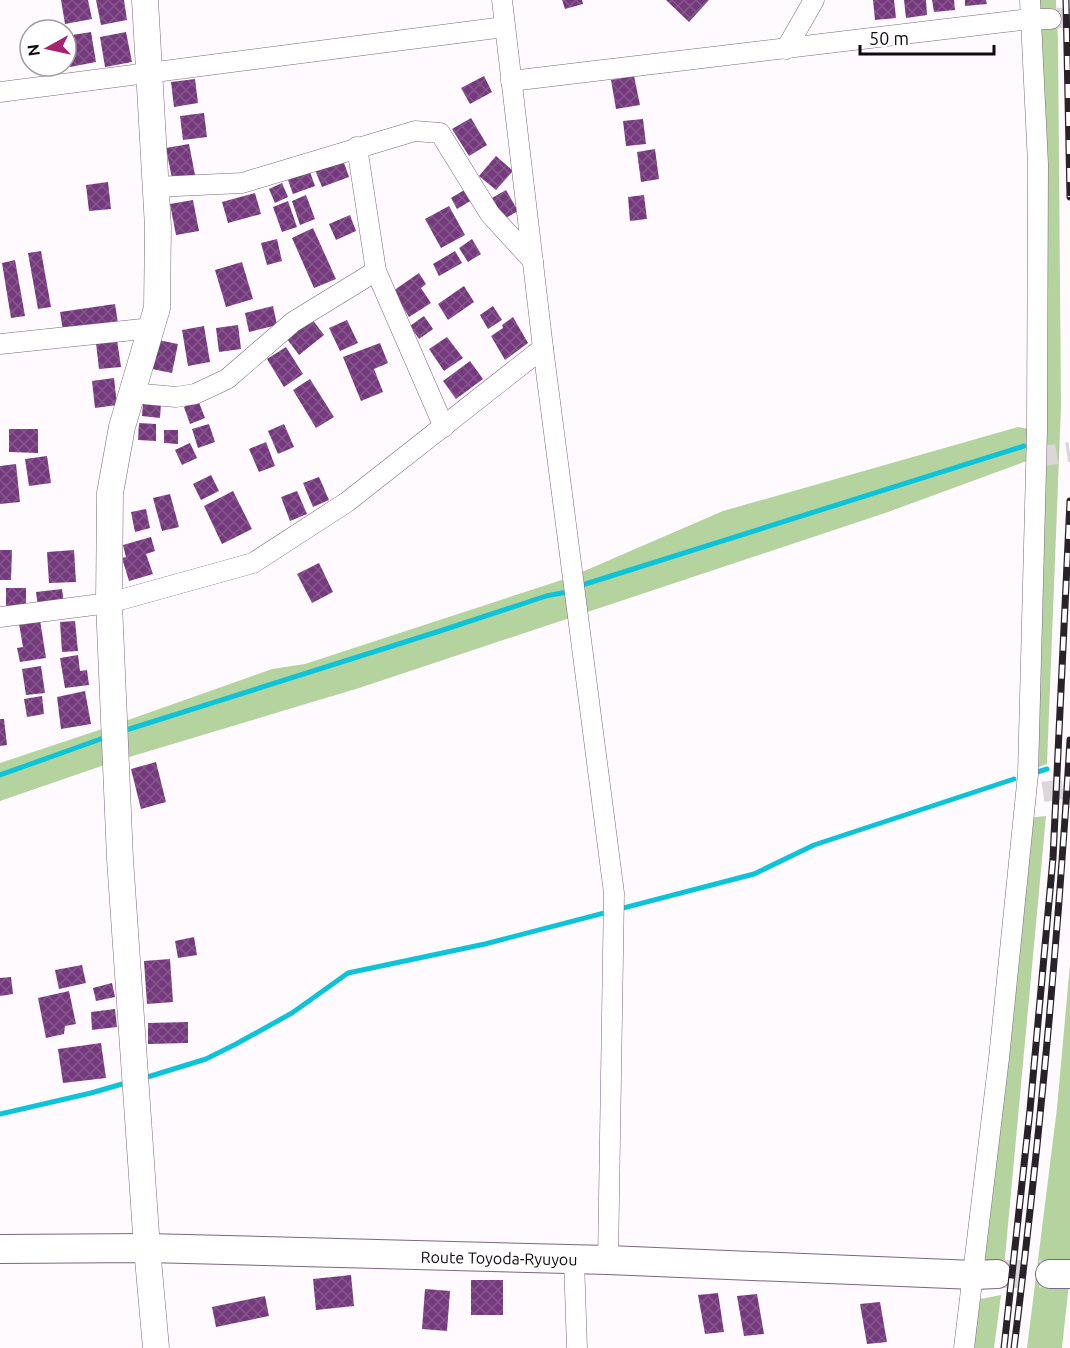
<svg xmlns="http://www.w3.org/2000/svg" width="1070" height="1348" font-family="Ubuntu,sans-serif">
<defs>
<pattern id="building-cross-hatch" width="8" height="8" patternUnits="userSpaceOnUse" patternTransform="scale(1.5)"><rect width="8" height="8" fill="#75397e"/><path d="M0 0l8 8M0 8l8-8" fill="none" stroke="#86588c"/></pattern>
</defs>
<rect width="100%" height="100%" fill="#fefafe"/>
<g fill="#b5d39f">
<path d="M1031,0H1056L1058,40L1061,407L1047,764L1031,770L1035,458L888,512L359,688L116,761L0,801V763L114,725L272,669L305,664L568,578L723,511L1018,427L1036,430Z"/>
<path d="M1046,816L1004,1268L975,1266L1027,818Z"/>
<path d="M1070,964V1274L1062,1348H1027L1057,1108Z"/>
<path d="M1001,1295L994,1348H964L970,1301Z"/>
</g>
<g fill="none" stroke-linecap="round" stroke-linejoin="round">
<g stroke="#0dc3d7" stroke-width="5">
<path d="M579,586L1024,446"/>
<path d="M123,731L443,630L546,596L572,591"/>
<path d="M1034,773L1047,769"/>
<path d="M0,775L109,736"/>
<path d="M141,1079L206,1059L236,1044L292,1013L348,973L485,944L754,874L814,845L1014,779"/>
<path d="M0,1114L91,1093L129,1082"/>
</g>
</g>
<g fill="url(#building-cross-hatch)">
<path d="M61,0H88L92,19L65,24Z"/>
<path d="M96,0H124L127,20L101,25Z"/>
<path d="M562,0H582L583,4L565,9Z"/>
<path d="M666,0H709L689,22Z"/>
<path d="M873,0H894L896,18L875,20Z"/>
<path d="M904,0H926L927,15L906,18Z"/>
<path d="M932,0H954L955,10L934,12Z"/>
<path d="M965,0H986L987,4L965,6Z"/>
<path d="M91,32L96,62L70,67L66,36Z"/>
<path d="M126,32L132,62L105,67L100,37Z"/>
<path d="M484,76L492,92L470,104L461,88Z"/>
<path d="M634,76L640,105L616,109L611,80Z"/>
<path d="M195,79L198,103L174,107L171,82Z"/>
<path d="M204,113L207,137L183,140L180,116Z"/>
<path d="M471,118L487,145L469,156L452,129Z"/>
<path d="M643,119L646,144L626,146L623,121Z"/>
<path d="M189,144L195,175L172,179L166,148Z"/>
<path d="M655,149L659,179L641,182L637,152Z"/>
<path d="M496,156L513,171L496,190L479,176Z"/>
<path d="M343,160L349,177L322,187L315,170Z"/>
<path d="M310,172L315,186L293,194L288,180Z"/>
<path d="M108,182L111,209L89,211L86,185Z"/>
<path d="M282,183L288,197L275,203L269,189Z"/>
<path d="M466,189L472,200L457,209L451,198Z"/>
<path d="M506,190L518,211L504,219L492,198Z"/>
<path d="M255,193L261,214L228,223L222,202Z"/>
<path d="M306,195L315,219L300,225L292,201Z"/>
<path d="M644,195L647,219L630,221L628,197Z"/>
<path d="M193,200L199,231L176,235L170,204Z"/>
<path d="M288,201L297,227L282,232L273,207Z"/>
<path d="M449,206L465,235L441,248L425,219Z"/>
<path d="M350,215L356,231L336,240L329,224Z"/>
<path d="M313,228L336,279L314,288L292,238Z"/>
<path d="M277,239L282,261L267,265L261,243Z"/>
<path d="M472,239L481,254L468,262L459,248Z"/>
<path d="M41,251L51,307L38,309L28,253Z"/>
<path d="M455,251L462,263L439,276L433,264Z"/>
<path d="M15,260L25,316L11,318L2,263Z"/>
<path d="M242,262L253,299L226,307L215,270Z"/>
<path d="M419,273L426,284L421,288L431,303L409,317L393,291Z"/>
<path d="M464,286L474,302L448,320L438,304Z"/>
<path d="M115,304L118,323L63,331L60,312Z"/>
<path d="M273,306L277,325L249,332L245,313Z"/>
<path d="M493,306L502,320L488,329L480,315Z"/>
<path d="M424,316L433,329L419,339L410,326Z"/>
<path d="M513,317L528,343L505,360L491,336L503,328L502,325Z"/>
<path d="M312,319L324,335L299,355L287,339Z"/>
<path d="M347,320L358,343L340,351L329,328Z"/>
<path d="M238,325L241,349L219,352L216,328Z"/>
<path d="M204,326L210,362L188,366L182,330Z"/>
<path d="M447,337L463,358L444,371L429,349Z"/>
<path d="M117,340L121,367L99,369L96,343Z"/>
<path d="M158,340L178,344L172,373L152,369Z"/>
<path d="M380,343L388,363L374,369L383,392L361,401L343,357Z"/>
<path d="M286,347L303,374L284,387L267,359Z"/>
<path d="M470,361L483,379L456,399L443,381Z"/>
<path d="M114,378L117,405L95,408L92,381Z"/>
<path d="M310,379L334,417L316,428L293,390Z"/>
<path d="M198,400L205,418L190,424L184,407Z"/>
<path d="M143,402L161,404L160,418L142,416Z"/>
<path d="M139,423L156,424V441L138,440Z"/>
<path d="M209,424L215,442L198,448L192,429Z"/>
<path d="M284,424L294,447L278,454L268,431Z"/>
<path d="M9,429H38V453L9,452Z"/>
<path d="M164,430H178V444L164,443Z"/>
<path d="M266,442L275,466L259,472L249,449Z"/>
<path d="M190,443L197,458L182,465L175,450Z"/>
<path d="M47,456L51,483L29,486L25,459Z"/>
<path d="M16,464L20,502L0,504V466Z"/>
<path d="M211,475L219,491L201,500L193,484Z"/>
<path d="M319,477L329,500L313,507L303,483Z"/>
<path d="M233,491L252,529L222,544L204,506Z"/>
<path d="M297,491L307,514L290,521L281,497Z"/>
<path d="M170,494L179,527L162,531L153,498Z"/>
<path d="M146,509L150,528L135,532L131,512Z"/>
<path d="M151,537L155,551L146,554L153,574L129,581L122,558L126,557L123,545Z"/>
<path d="M0,550H12L11,580H0Z"/>
<path d="M74,550L76,582L49,583L47,552Z"/>
<path d="M319,563L333,592L312,603L297,574Z"/>
<path d="M6,588H26V607L6,608Z"/>
<path d="M62,589L64,604L38,607L36,592Z"/>
<path d="M40,620L46,658L20,662L17,648L23,647L19,624Z"/>
<path d="M75,621L78,651L62,652L60,622Z"/>
<path d="M78,655L80,671L87,670L89,685L65,688L60,658Z"/>
<path d="M41,666L45,693L26,695L22,669Z"/>
<path d="M85,691L91,724L61,729L57,697Z"/>
<path d="M42,696L44,714L27,717L24,699Z"/>
<path d="M0,719H4L7,745L0,746Z"/>
<path d="M156,762L166,802L141,809L131,769Z"/>
<path d="M194,937L197,955L178,958L175,941Z"/>
<path d="M170,959L173,1002L147,1004L144,961Z"/>
<path d="M82,965L86,983L59,989L55,970Z"/>
<path d="M11,977L13,994L0,996V978Z"/>
<path d="M112,983L115,997L96,1001L93,988Z"/>
<path d="M69,991L76,1024L65,1026L64,1034L46,1038L38,998Z"/>
<path d="M115,1009L117,1027L92,1030L91,1012Z"/>
<path d="M188,1022V1043L148,1044V1023Z"/>
<path d="M101,1043L106,1078L63,1083L58,1049Z"/>
<path d="M351,1275L354,1306L316,1310L313,1279Z"/>
<rect x="471" y="1280" width="32" height="35"/>
<path d="M425,1289L450,1291L447,1331L422,1329Z"/>
<path d="M718,1293L724,1332L705,1334L698,1295Z"/>
<path d="M757,1294L764,1334L744,1336L737,1296Z"/>
<path d="M265,1296L269,1316L216,1327L212,1307Z"/>
<path d="M880,1302L887,1342L867,1344L860,1304Z"/>
</g>
<g fill="none" stroke-linecap="round" stroke-linejoin="round">
<g stroke="#dad6da" stroke-width="20" stroke-dasharray="20 10" stroke-linecap="butt">
<path d="M1051,19L1070,17"/>
<path d="M1037,457L1070,452"/>
<path d="M1043,792L1070,788"/>
</g>
<path stroke="#dad6da" stroke-width="28" stroke-dasharray="28 14" stroke-linecap="butt" d="M997,1274H1050"/>
<defs>
<g id="minor">
<path d="M502,0L543,348L614,893L608,1260"/>
<path d="M786,49L814,0"/>
<path d="M511,81L1030,19H1051"/>
<path d="M0,92L504,27"/>
<path d="M357,147L376,271L444,427"/>
<path d="M155,187L242,183L415,131L440,133L490,214L533,261"/>
<path d="M0,344L152,328"/>
<path d="M132,393L176,397L195,394L227,379L293,322L376,271"/>
<path d="M0,617L109,603L253,563L347,502L543,348"/>
<path d="M574,1260L577,1348"/>
<path d="M964,1348L999,1058L1028,774L1037,431L1038,164L1030,0"/>
</g>
<path id="tertiary" d="M145,0L158,227L157,308L122,427L110,493L109,603L120,859L147,1248L156,1348"/>
<g id="secondary">
<path d="M0,1249L147,1248L608,1260L974,1275L997,1274"/>
<path d="M1050,1274H1070"/>
</g>
</defs>
<use href="#minor" stroke="#7a687c" stroke-width="21"/>
<use href="#tertiary" stroke="#7a687c" stroke-width="27"/>
<use href="#secondary" stroke="#7a687c" stroke-width="30"/>
<use href="#minor" stroke="#fff" stroke-width="20"/>
<use href="#tertiary" stroke="#fff" stroke-width="26"/>
<use href="#secondary" stroke="#fff" stroke-width="28"/>
<defs>
<g id="rail">
<path d="M1066,0L1070,197"/>
<path d="M1004,1348L1030,1110L1053,858L1070,501"/>
<path d="M1014,1348C1039,1146 1058,943 1070,740"/>
</g>
</defs>
<use href="#rail" stroke="#292329" stroke-width="7"/>
<use href="#rail" stroke="#fff" stroke-width="4.5" stroke-dasharray="14" stroke-linecap="butt"/>
</g>
<g text-anchor="middle" dominant-baseline="central" stroke-width="6" stroke-linejoin="round" paint-order="stroke">
<g font-size="16" fill="#110a11" stroke="#fff">
<text transform="translate(499 1258) rotate(1)">Route Toyoda-Ryuyou</text>
</g>
</g>
<g transform="translate(48 48) rotate(262)"><circle r="28" fill="#ffffff" stroke="#a09da0" stroke-width="1.5"/>
<path d="M0-4.5L10 22L0 15L-10 22Z" fill="#a52371"/>
<text y="-9" font-size="16" font-weight="bold" text-anchor="middle" fill="#110a11">N</text>
</g>
<path d="M860 45v9h134v-9" fill="none" stroke="#110a11" stroke-width="3"/>
<text x="869" y="45" font-size="18" fill="#110a11" stroke="#ffffff" stroke-width="4.5" paint-order="stroke">50 m</text>
</svg>
